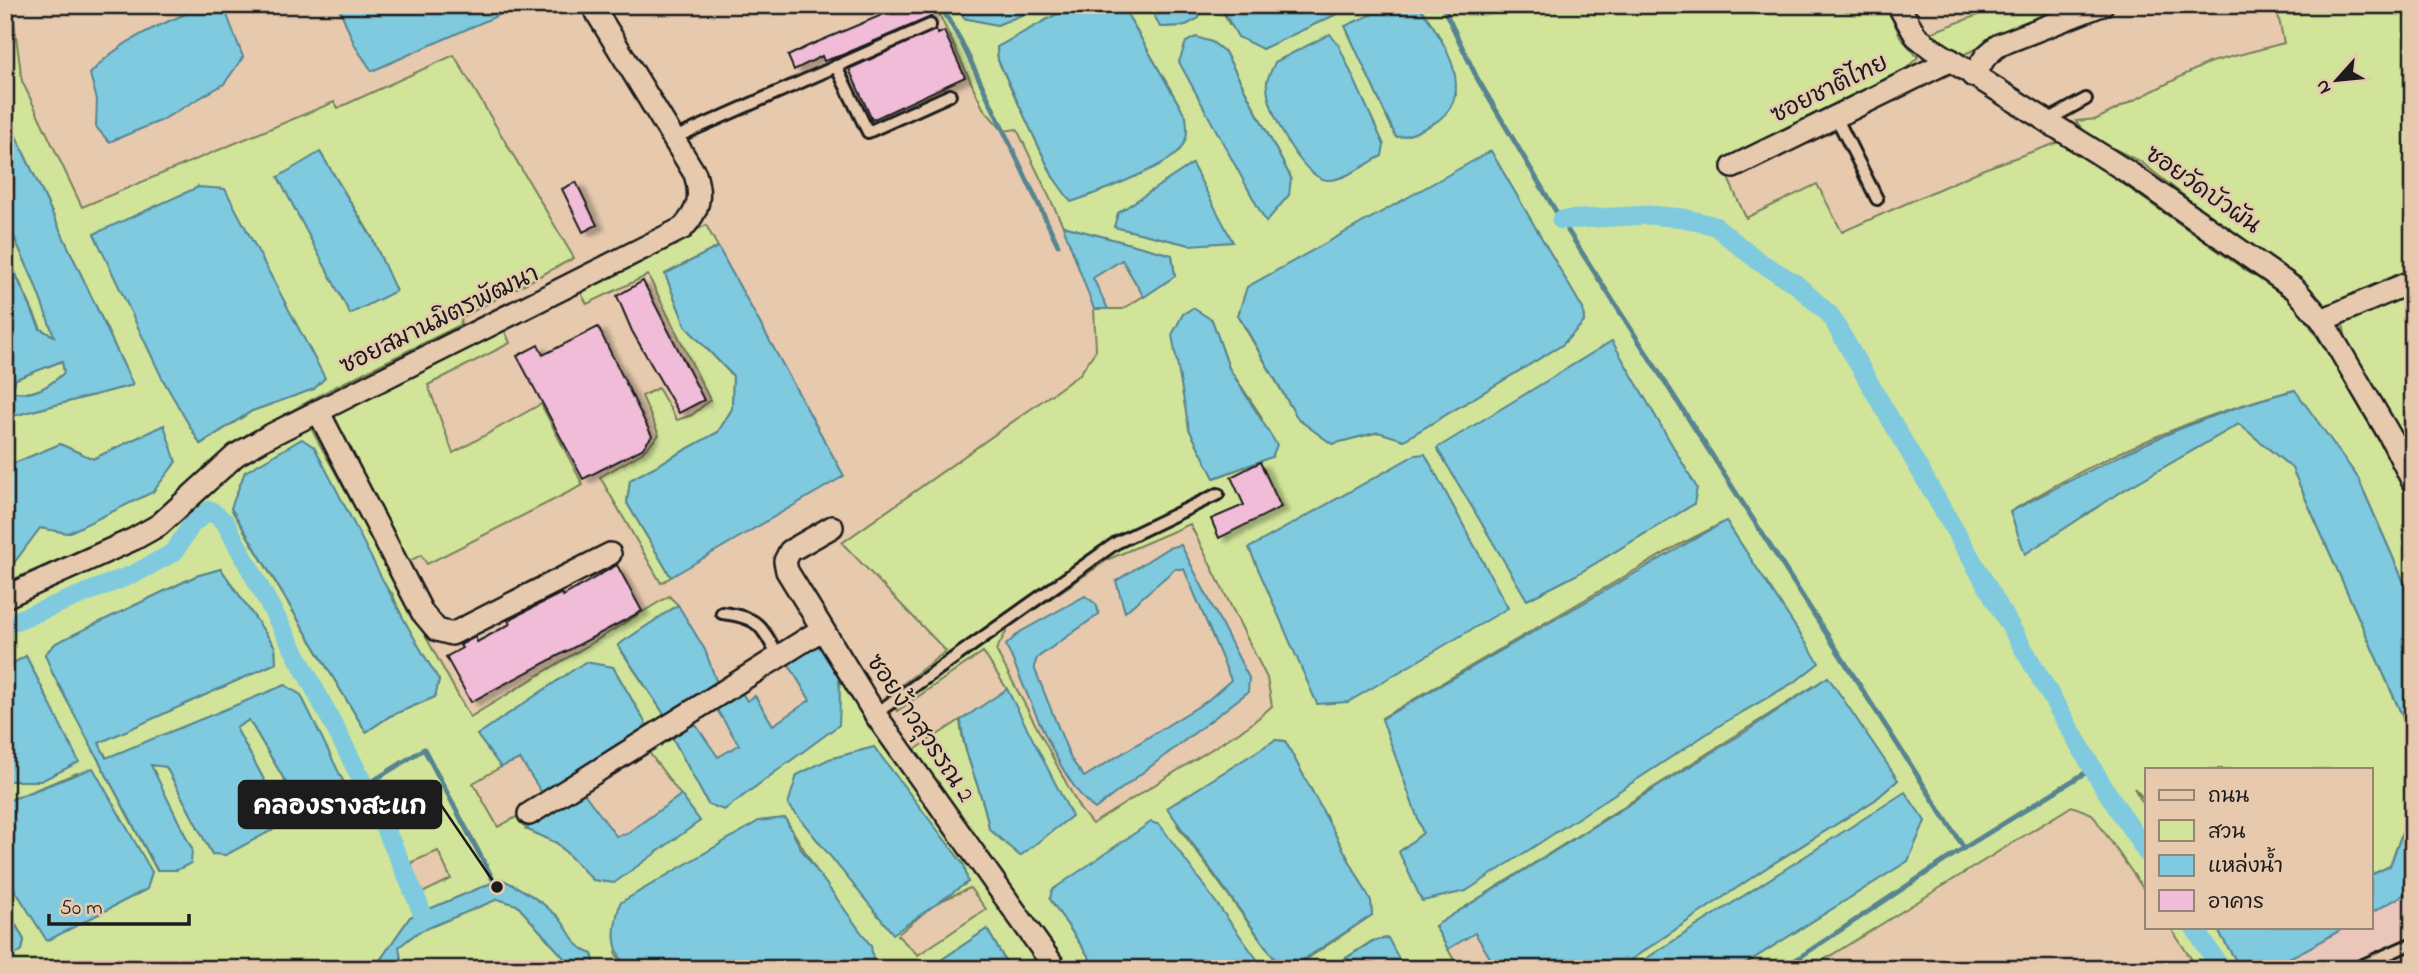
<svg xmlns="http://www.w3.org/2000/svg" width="2418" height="974" font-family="'Indie Flower','Playpen Sans Thai',sans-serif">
<defs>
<filter id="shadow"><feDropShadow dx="7" dy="4" stdDeviation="2" flood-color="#0004"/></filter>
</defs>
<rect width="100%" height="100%" fill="#e7caae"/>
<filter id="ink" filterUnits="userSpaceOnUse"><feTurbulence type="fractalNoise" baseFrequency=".0143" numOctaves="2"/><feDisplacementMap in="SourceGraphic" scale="14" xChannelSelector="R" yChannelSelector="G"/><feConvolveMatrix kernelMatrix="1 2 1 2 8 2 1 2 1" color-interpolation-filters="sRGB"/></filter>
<g filter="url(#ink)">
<path fill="#eac6bb" d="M2413,890V969H2293L2286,960L2346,927H2371V913Z"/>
<g fill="#d1e499" stroke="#76805a" stroke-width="2" fill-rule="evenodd">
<path d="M5,5L12,6L22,81L82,207L334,102L338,108L454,55L574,258L462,317L460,325L333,388L236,441L144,522L5,583V553L14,562L40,528L68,533L100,516L163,426L93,459L60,444L5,467V418L133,385L5,113ZM320,152L372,237L395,291ZM198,187L314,389L252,411L201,444Z"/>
<path d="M935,5H957L964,18L997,25L1046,5H1073L997,48L998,60L1053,177L1186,117L1122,5H1149L1161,27L1184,26L1199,18L1200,5H1220L1229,24L1262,49L1356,5H1393L1346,27L1396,137L1456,95C1454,59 1440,33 1418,5H1886L1901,38L1918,57L1902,73L1729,157L1723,167L1746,218L1817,184L1842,232L1984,169L2062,141L2248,272L2291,297L2331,358L2413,500V603L2358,478L2294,390C2195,416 2097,458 2010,512L2025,553L2124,490L2239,424L2292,468L2413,740V803L2390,866L2371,875V769H2147V802L2134,788L2147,810V894L2092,814L2072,806L1809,969H1737L1907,861L1905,793L1630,969H1617L1766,868L1875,800L1897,781L1828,677L1435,926L1459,969H1404L1387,938L1372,941L1329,969H1289L1295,967L1372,915L1371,901L1285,741L1275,740L1177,825L1282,969H1264L1263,965L1050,899L1097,969H1067L996,875L913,751L960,720C963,758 984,792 989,829L1007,689L983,652L897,711L887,696L946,651L842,543L1080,374L1096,350L1094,309H1123L1175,276L1172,255L1063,226L1017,129L1003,131L983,108ZM1225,52L1291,178L1219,136ZM1192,165L1207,197L1190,245L1115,227ZM1577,302L1583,309L1584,322L1562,345L1404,440L1379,432L1332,444L1298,419L1238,316ZM1212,320L1229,368L1261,416L1271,457L1215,478L1189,429ZM1694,504L1576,575L1527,600ZM1726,521L1818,663L1796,681L1725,722L1399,852L1423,833L1382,718L1677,546ZM1190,524L1267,678L1272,706L1250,725L1092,824L1080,809L996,650L1009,627L1109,559Z"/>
<path d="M2005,5H2084L1957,57L1927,34Z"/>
<path d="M2276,5H2413V271L2327,307L2303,284L2239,239L2141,162L2087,135L2076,121L2097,119L2208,63L2284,43Z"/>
<path d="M5,217L33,279L55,338L41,329L5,250Z"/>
<path d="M706,225L718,247L665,274L686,327L733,376L732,409L718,432L630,481L627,503L671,577L661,583L600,477L642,453L659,435L642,396L658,388L677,420L692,415L710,400L648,275L587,304L580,291Z"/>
<path d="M2413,289V473L2347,345L2343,324L2352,315Z"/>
<path d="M502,324L510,343L428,385L453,453L541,404L583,485L427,564L421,555L406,563L329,411Z"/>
<path d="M62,361L64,373C49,386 32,398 12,391L15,379Z"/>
<path d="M308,423L470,717L669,596L678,605L618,646L668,720L649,729L613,667L478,736L501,767L473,783L498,827L520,815L526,829L557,843L593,880L700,821L648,751L671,735L708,804L838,725L840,680L1047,969H1010L987,929L928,969H871L874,966L785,818L759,821L718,846L615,953L627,969H596L592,954L578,948L558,916L501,879L410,917L374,969H5V962L22,950L24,940L5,905V874L47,940L147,889L77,773L5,802V774L8,781L51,706L26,656L5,668V603L197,498L274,439ZM245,472L392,593L407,629L439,680L435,697L390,716L366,732L231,509ZM221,569L275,647L276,663L98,743L107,758L286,685L345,785L335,799L310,809L300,806L249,720L236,728L282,813L212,854L166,766L150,765L192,849L156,869L53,674L45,654L56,643L196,576ZM874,747L968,882L952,891ZM438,851L451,879L412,898V862ZM970,888L986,909L918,955L897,935L936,903Z"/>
<path d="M498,899L517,905L574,969H398L402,964L398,947L418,932Z"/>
<path d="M2170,927H2216L2241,969H2198Z"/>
</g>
<g fill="#7fcade" stroke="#578490" stroke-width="2" fill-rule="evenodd">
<path d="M338,5H505L508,11L372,71L355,46Z"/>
<path d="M957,5H1046L997,25L964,18Z"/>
<path d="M1073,5H1122L1186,117C1188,131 1188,141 1178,152C1165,167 1092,195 1071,202L1053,177L998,60L997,47Z"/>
<path d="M1149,5H1200L1199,18L1184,26L1160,27Z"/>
<path d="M1220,5H1356L1262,49L1238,37Z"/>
<path d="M1393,5H1418C1443,38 1482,97 1431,125C1418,131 1409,137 1396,137L1345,26Z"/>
<path d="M205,6L227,15L243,57L224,84L160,121L109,142L96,127L97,100L90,74C119,40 163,23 205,6Z"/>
<path d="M1330,34L1339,46L1384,145L1382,156C1367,163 1344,181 1327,180C1301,178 1264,105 1267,82C1268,75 1273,68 1275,62Z"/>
<path d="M1196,37L1212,42L1225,52L1291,178L1289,195L1266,222L1179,62L1186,42Z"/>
<path d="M5,113L133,385L5,418V250L40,329L54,336L33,279L5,217ZM62,361L64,373C49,386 32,398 12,391L16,379Z"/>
<path d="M1491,151L1583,309L1584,322L1562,345L1404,440L1378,432L1332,444L1298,419L1238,315L1247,287Z"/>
<path d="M320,152L372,238L396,291L350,314L278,177Z"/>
<path d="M1192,164L1233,242L1190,245L1114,227L1118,213Z"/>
<path d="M198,187L225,189L325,378L314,389L252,411L200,444L162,378L94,234Z"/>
<path d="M1063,226L1172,255L1175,276L1144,297L1122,260L1093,278L1108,309H1094Z"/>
<path d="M718,247L844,476L671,577L627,503L630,480L718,432L732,409L733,376L686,327L665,274Z"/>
<path d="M1193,308L1212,320L1229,368L1277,445L1272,457L1214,478L1189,429L1172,335L1183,314Z"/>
<path d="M1612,341L1697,488L1694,504L1576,575L1527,600L1437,448Z"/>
<path d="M2295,390L2358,478L2413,603V740L2292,468L2239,424L2124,490L2025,554L2010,512C2104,462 2191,417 2295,390Z"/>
<path d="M164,425L176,462L153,492L68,533L40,528L14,563L5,553V467L60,444L93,459Z"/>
<path d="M302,439L314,447C356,525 393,606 439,680L435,697L390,716L366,732L231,508L245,472Z"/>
<path d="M1425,454L1508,608L1348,702L1317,704L1249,548L1415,455Z"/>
<path d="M1726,521L1819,663L1796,681L1725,722L1466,891L1422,901L1399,852L1423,833L1382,719Z"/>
<path d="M1181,545L1249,678L1248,692L1095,809C1059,783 1026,688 1006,645L1020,632L1085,596L1096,604L1099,614L1037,658L1034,667L1071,759L1084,777L1207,701L1231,680L1184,569H1175L1125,612L1116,581L1168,548Z"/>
<path d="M221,569L275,647L276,663L99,743L106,758L285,685L301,695L345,785L336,799L310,809L300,806L249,720L236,728L282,813L276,828L226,855L212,854L166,767L151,765L192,849L191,863L177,870H157L53,674L45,654L56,643L196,576Z"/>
<path d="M678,605L705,650L718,686L668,720L618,645Z"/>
<path d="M816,643C845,658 840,697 839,725L724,810L708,804L671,735L691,718L718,757L739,745L714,705L739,688L747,701L755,696L773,725L810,700L786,660Z"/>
<path d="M26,656L79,762L41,781H8L5,774V668Z"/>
<path d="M585,662L613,667L649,729L542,793L520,759L501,767L477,735Z"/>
<path d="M1828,677L1898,780L1875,800L1766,868L1617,969H1481L1492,961L1475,933L1448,949L1435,926L1745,732Z"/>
<path d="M1007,689L1072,816L1020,856L989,829C984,792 963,758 961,720Z"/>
<path d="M1275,740L1285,741L1371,901L1372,915L1289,969H1282L1167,808Z"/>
<path d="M874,747L964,865L968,882L893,934L788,804L797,775L829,759Z"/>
<path d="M93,768L152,872L147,889L47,941L5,874V802Z"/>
<path d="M581,789L616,836L626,834L681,795L700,821L614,883L593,880L557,843L526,829Z"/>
<path d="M1905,792L1925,821L1908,861L1737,969H1630Z"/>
<path d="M2413,803V890L2371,913V875L2390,866Z"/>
<path d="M785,818L801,849L871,946L874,966L871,969H627C610,945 613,930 620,903L759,821Z"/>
<path d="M1151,822L1160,825L1264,969H1097L1050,899L1052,890Z"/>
<path d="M501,879C521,888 540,900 556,915C572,930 569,944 592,954L596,969H574L517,905L498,899L418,932L399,947L402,964L398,969H374L410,917Z"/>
<path d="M5,905L24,940L22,950L5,962Z"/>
<path d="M2216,927H2346C2313,945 2280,969 2241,969Z"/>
<path d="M987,929L1010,969H928Z"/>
<path d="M1388,938L1404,969H1329L1373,941Z"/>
</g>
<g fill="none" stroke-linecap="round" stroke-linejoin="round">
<g stroke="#578490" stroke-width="5">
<path d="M940,5L961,41L1058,245"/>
<path d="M1442,5L1477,78L1561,220L1964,848"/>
<path d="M365,786L424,749L497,887"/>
<path d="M1782,969L1964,848L2093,768"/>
</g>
<g stroke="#7fcade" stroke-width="19">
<path d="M1561,220L1648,215L1684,218L1715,226L1758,261L1796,284L1830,315L2103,786L2147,853"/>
<path d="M5,625L136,573L174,552L192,524L210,510L225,522C294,652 368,780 424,917"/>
<path d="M2194,927L2221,969"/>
</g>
</g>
<g fill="#f0bcd8" stroke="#1c1c1c" stroke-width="2" filter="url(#shadow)">
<path d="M926,5L931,17L842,55L824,61L822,56L794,70L788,56L808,46L903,6L906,13Z"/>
<path d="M936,29L938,34L944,31L965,77L872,120L849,69Z"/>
<path d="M576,182L597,225L583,232L562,189Z"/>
<path d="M643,281L704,400L679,413L632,331L617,296Z"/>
<path d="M598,327L652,436L642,449L583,479L517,356L538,345L543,355Z"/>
<path d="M1260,462L1281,507L1219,538L1211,519L1244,505L1231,477Z"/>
<path d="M617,565L642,611L471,702L446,657L462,648L460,645L475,637L477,642L510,624L508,620L562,593L563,596Z"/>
</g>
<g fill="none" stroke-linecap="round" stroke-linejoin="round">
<defs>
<g id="service">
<path d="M836,66L868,132L950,95"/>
<path d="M1836,117L1877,199"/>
<path d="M2048,120L2086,99"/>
<path d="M672,139L930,25"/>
<path d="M722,613C758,617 761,625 778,656"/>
<path d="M875,714L1116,543L1218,494"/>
<path d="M2354,969L2413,943"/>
</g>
<g id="minor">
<path d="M1898,5L1916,36L1931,48L2131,174L2295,289L2322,320L2389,434L2413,482"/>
<path d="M1973,76L1986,56L1999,45L2102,5"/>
<path d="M1733,167L1951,60"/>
<path d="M2322,320L2413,281"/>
<path d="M318,411L422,612L437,630L452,634L610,554"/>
<path d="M832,527L790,551L785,561L787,571L875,714L1056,969"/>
<path d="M5,597L134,539L159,525L236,455L267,437L683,228C699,210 702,197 695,174L592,5"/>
<path d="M529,814L821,630"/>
</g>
</defs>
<use href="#service" stroke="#1c1c1c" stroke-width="16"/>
<use href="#minor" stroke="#1c1c1c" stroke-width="26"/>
<use href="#service" stroke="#e7caae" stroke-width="10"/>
<use href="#minor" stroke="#e7caae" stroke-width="21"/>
</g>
</g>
<g text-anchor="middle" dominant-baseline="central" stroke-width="5" stroke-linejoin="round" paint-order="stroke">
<g font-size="24" fill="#1c1c1c" stroke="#e7caae">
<text transform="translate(1830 90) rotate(-26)">ซอยชาติไทย</text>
<text transform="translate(2202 191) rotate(35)">ซอยวัดบัวผัน</text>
<text transform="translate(440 321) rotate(-26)">ซอยสมานมิตรพัฒนา</text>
<text transform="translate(919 729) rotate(56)">ซอยง้าวสุวรรณ 2</text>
</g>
</g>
<path fill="none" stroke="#1c1c1c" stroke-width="2.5" d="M497 887L441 805"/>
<circle fill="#1c1c1c" stroke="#e7caae" stroke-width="2.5" cx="497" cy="887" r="7"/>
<rect fill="#1c1c1c" stroke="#1c1c1c" stroke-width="2.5" x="239" y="781" width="202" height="47" rx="7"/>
<g font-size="26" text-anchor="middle" font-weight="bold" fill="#fff">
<text x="340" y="814">คลองรางสะแก</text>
</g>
<rect width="2418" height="974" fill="none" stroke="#e7caae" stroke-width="28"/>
<rect x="14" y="14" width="2390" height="946" fill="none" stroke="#1c1c1c" stroke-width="2.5" filter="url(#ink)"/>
<rect x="2145" y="768" width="228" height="161" fill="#e7caae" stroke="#968474" stroke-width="2"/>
<rect x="2159" y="790" width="35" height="10" fill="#e7caae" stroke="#968474" stroke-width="2"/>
<text x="2208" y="802" font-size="21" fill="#1c1c1c">ถนน</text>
<rect x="2159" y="820" width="35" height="21" fill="#d1e499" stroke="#968474" stroke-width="2"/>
<text x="2208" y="838" font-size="21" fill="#1c1c1c">สวน</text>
<rect x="2159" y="855" width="35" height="21" fill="#7fcade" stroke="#968474" stroke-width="2"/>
<text x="2208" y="872" font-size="21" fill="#1c1c1c">แหล่งน้ำ</text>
<rect x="2159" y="890" width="35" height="21" fill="#f0bcd8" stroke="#968474" stroke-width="2"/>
<text x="2208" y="908" font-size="21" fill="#1c1c1c">อาคาร</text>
<g transform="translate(2337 80) rotate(243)" stroke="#e7caae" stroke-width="5" paint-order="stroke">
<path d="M0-5L12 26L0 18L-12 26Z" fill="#1c1c1c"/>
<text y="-10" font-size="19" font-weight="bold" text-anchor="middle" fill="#1c1c1c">N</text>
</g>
<path d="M49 914v10h140v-10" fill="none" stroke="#1c1c1c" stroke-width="3.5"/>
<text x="60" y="914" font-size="21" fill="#1c1c1c" stroke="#e7caae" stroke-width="5" paint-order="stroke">50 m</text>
</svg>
